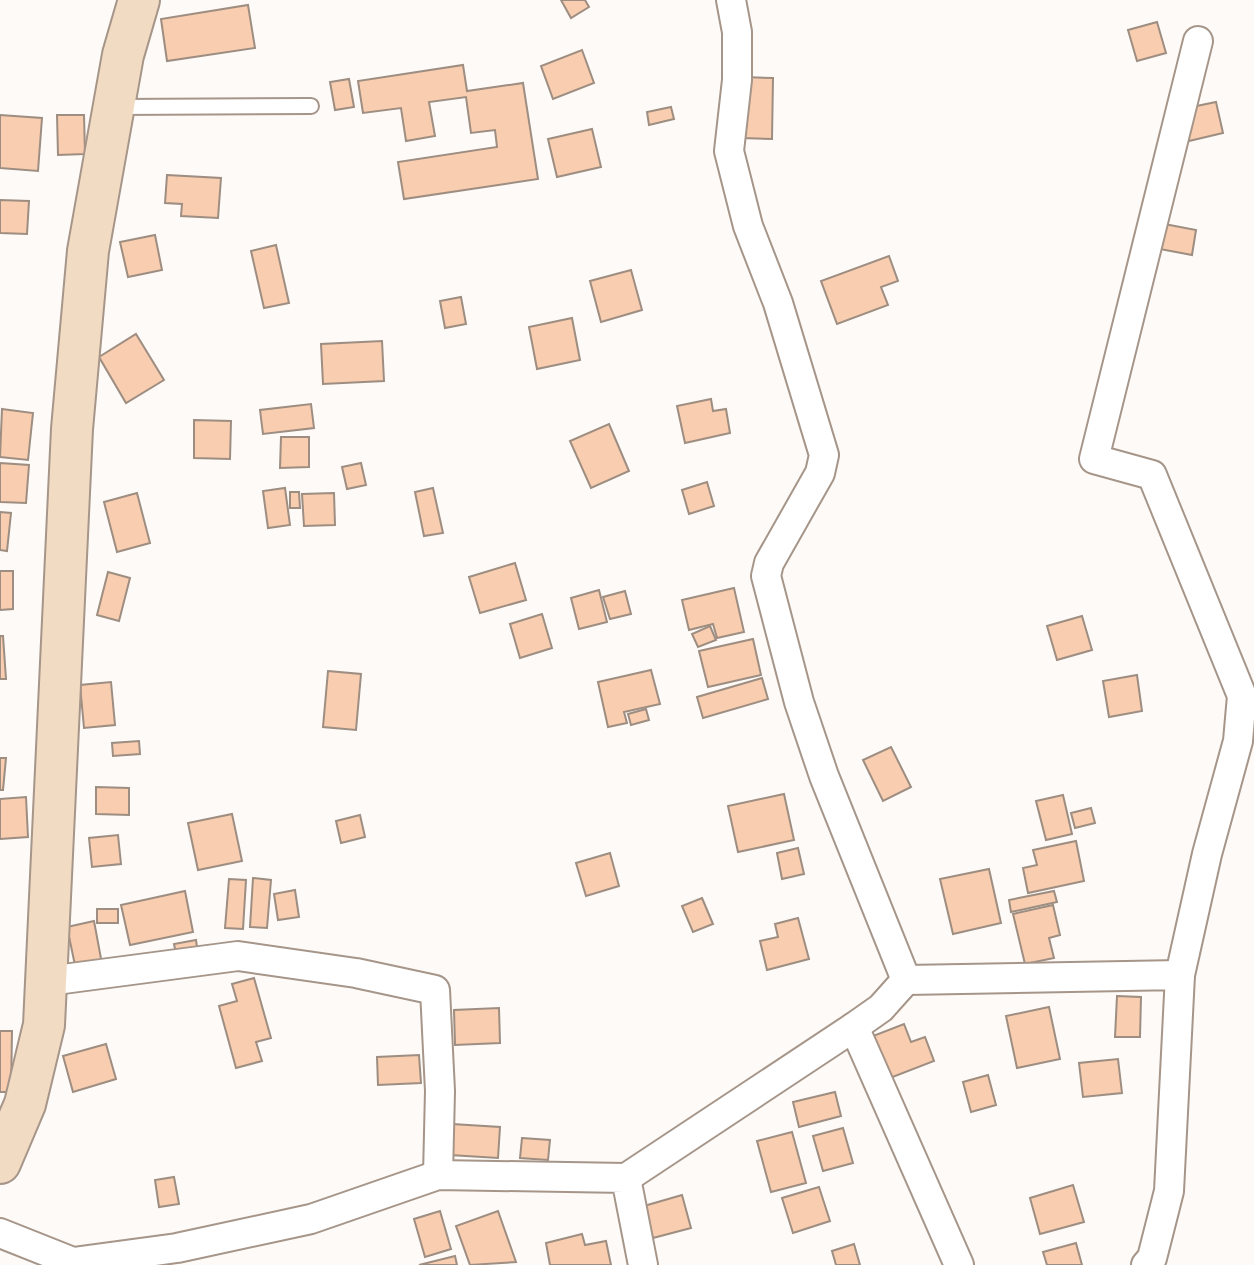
<svg xmlns="http://www.w3.org/2000/svg" width="1254" height="1265" font-family="'Golos Text',sans-serif">
<rect width="100%" height="100%" fill="#fdfaf7"/>
<g fill="#f9cdaf" stroke="#9e8d81" stroke-width="2">
<path d="M561,0H585L589,7L571,18Z"/>
<path d="M248,5L255,48L167,61L161,19Z"/>
<path d="M1157,22L1166,53L1137,61L1128,30Z"/>
<path d="M582,50L594,83L553,99L541,66Z"/>
<path d="M463,65L467,91L523,83L538,179L404,199L398,162L497,147L495,130L471,133L466,97L429,102L435,136L406,141L401,108L363,113L358,81Z"/>
<path d="M743,77L773,78L772,139L742,138Z"/>
<path d="M349,79L354,107L335,110L330,82Z"/>
<path d="M1216,102L1223,133L1189,141L1182,109Z"/>
<path d="M671,107L674,119L649,125L647,112Z"/>
<path d="M0,115L42,118L38,171L0,168Z"/>
<path d="M57,115H84L85,154L58,155Z"/>
<path d="M592,129L601,167L557,177L548,139Z"/>
<path d="M167,175L221,178L218,218L181,216L182,204L165,203Z"/>
<path d="M0,200L29,201L27,234L0,233Z"/>
<path d="M1154,222L1196,230L1192,255L1149,247Z"/>
<path d="M155,235L162,270L128,277L120,242Z"/>
<path d="M276,245L289,303L264,308L251,251Z"/>
<path d="M889,256L898,281L881,287L888,305L837,324L821,281Z"/>
<path d="M631,270L642,310L601,322L590,281Z"/>
<path d="M461,297L466,324L445,328L440,301Z"/>
<path d="M572,318L580,360L537,369L529,327Z"/>
<path d="M136,334L164,380L126,403L99,357Z"/>
<path d="M382,341L384,381L323,384L321,344Z"/>
<path d="M711,399L713,411L726,409L730,433L685,443L677,406Z"/>
<path d="M311,404L314,428L263,434L260,410Z"/>
<path d="M2,409L33,413L28,460L0,457Z"/>
<path d="M194,420L231,421L230,459L194,458Z"/>
<path d="M609,424L629,471L591,488L570,441Z"/>
<path d="M281,437H309V467L280,468Z"/>
<path d="M0,463L29,465L26,503L0,502Z"/>
<path d="M361,463L366,485L347,489L342,467Z"/>
<path d="M707,482L714,506L689,514L682,490Z"/>
<path d="M285,488L290,525L268,528L263,491Z"/>
<path d="M433,488L443,533L424,536L415,492Z"/>
<path d="M290,492H299L300,508H290Z"/>
<path d="M137,493L150,543L117,552L104,502Z"/>
<path d="M334,493L335,525L304,526L302,494Z"/>
<path d="M0,512L11,513L7,551L0,550Z"/>
<path d="M515,563L526,600L480,613L469,577Z"/>
<path d="M0,571H13V609L0,610Z"/>
<path d="M108,572L130,578L119,621L97,615Z"/>
<path d="M734,588L744,632L717,638L713,624L689,630L682,600Z"/>
<path d="M599,590L607,622L579,629L571,598Z"/>
<path d="M625,591L631,614L610,619L603,597Z"/>
<path d="M542,614L552,648L520,658L510,624Z"/>
<path d="M1082,616L1092,650L1057,660L1047,626Z"/>
<path d="M710,626L716,640L698,647L692,634Z"/>
<path d="M0,636H3L6,679H0Z"/>
<path d="M753,639L761,675L708,687L699,651Z"/>
<path d="M651,670L660,704L624,712L627,723L608,727L598,682Z"/>
<path d="M328,671L361,674L356,730L323,727Z"/>
<path d="M1137,675L1142,711L1109,717L1103,681Z"/>
<path d="M762,678L768,699L703,718L697,697Z"/>
<path d="M111,682L115,725L84,728L80,685Z"/>
<path d="M646,709L649,720L631,725L628,714Z"/>
<path d="M139,741L140,754L113,756L112,743Z"/>
<path d="M891,747L911,787L883,801L863,760Z"/>
<path d="M0,758H6L3,790H0Z"/>
<path d="M96,787L129,788V815L96,814Z"/>
<path d="M784,794L794,840L738,852L728,806Z"/>
<path d="M1063,795L1072,834L1046,840L1036,801Z"/>
<path d="M26,797L28,837L0,839V799Z"/>
<path d="M1091,808L1095,823L1075,828L1071,813Z"/>
<path d="M232,814L242,861L198,870L188,823Z"/>
<path d="M360,815L365,837L341,843L336,821Z"/>
<path d="M118,835L121,864L92,867L89,838Z"/>
<path d="M1076,841L1084,881L1028,893L1023,868L1037,865L1033,850Z"/>
<path d="M798,848L804,874L782,879L777,853Z"/>
<path d="M610,853L619,886L586,896L576,863Z"/>
<path d="M989,869L1001,923L953,934L940,879Z"/>
<path d="M253,878L271,880L267,928L250,927Z"/>
<path d="M229,879L246,880L243,929L225,928Z"/>
<path d="M295,890L299,917L278,920L274,894Z"/>
<path d="M185,891L193,932L130,945L121,905Z"/>
<path d="M1054,891L1057,902L1011,912L1009,900Z"/>
<path d="M702,898L713,924L693,932L682,906Z"/>
<path d="M1053,905L1060,935L1049,938L1054,958L1025,964L1013,914Z"/>
<rect x="97" y="909" width="21" height="14"/>
<path d="M798,918L809,959L767,970L760,941L778,937L775,924Z"/>
<path d="M94,921L102,964L76,970L67,927Z"/>
<path d="M196,940L199,961L178,965L174,944Z"/>
<path d="M254,978L271,1038L256,1042L262,1061L236,1068L219,1006L237,1001L232,984Z"/>
<path d="M1117,996L1141,997L1140,1037H1115Z"/>
<path d="M1049,1007L1060,1059L1017,1068L1006,1016Z"/>
<path d="M499,1008L500,1043L455,1045L454,1010Z"/>
<path d="M904,1024L911,1042L925,1037L934,1061L890,1078L873,1036Z"/>
<path d="M0,1031H12L11,1092H0Z"/>
<path d="M106,1044L116,1079L73,1092L63,1056Z"/>
<path d="M419,1055L421,1083L378,1085L377,1057Z"/>
<path d="M1118,1059L1122,1093L1083,1097L1079,1063Z"/>
<path d="M988,1075L996,1105L971,1112L963,1082Z"/>
<path d="M835,1092L841,1116L799,1127L793,1102Z"/>
<path d="M452,1124L500,1127L498,1158L450,1155Z"/>
<path d="M843,1128L853,1163L823,1171L813,1136Z"/>
<path d="M792,1132L806,1183L771,1192L757,1141Z"/>
<path d="M522,1138L550,1140L548,1160L520,1158Z"/>
<path d="M174,1177L179,1204L159,1207L155,1180Z"/>
<path d="M1073,1185L1084,1222L1040,1234L1030,1198Z"/>
<path d="M819,1187L830,1221L793,1233L782,1198Z"/>
<path d="M682,1195L691,1228L653,1238L644,1206Z"/>
<path d="M440,1211L451,1249L425,1257L414,1219Z"/>
<path d="M498,1211L516,1262L470,1265L456,1226Z"/>
<path d="M582,1234L585,1245L606,1241L611,1265H550L546,1243Z"/>
<path d="M1076,1243L1082,1265H1047L1043,1252Z"/>
<path d="M854,1244L860,1265H836L832,1251Z"/>
<path d="M455,1256L457,1265H419Z"/>
</g>
<g fill="none" stroke-linecap="round" stroke-linejoin="round">
<defs>
<path id="lane" d="M118,107L311,106"/>
<g id="street">
<path d="M1180,975L1207,854L1238,741L1242,696L1152,475L1094,459L1198,41"/>
<path d="M906,980L1180,975L1169,1191L1152,1258L1146,1265"/>
<path d="M48,981L238,956L356,973L435,990L440,1091L438,1175"/>
<path d="M854,1027L959,1265"/>
<path d="M626,1178L854,1027L881,1008L906,980L824,776L799,702L766,576L769,563L820,473L824,455L778,303L748,226L729,151L737,80V32L731,0"/>
<path d="M0,1233L73,1262L177,1248L311,1219L438,1175L626,1178L643,1265"/>
</g>
<path id="secondary" d="M0,1163L25,1104L44,1025L72,429L88,251L123,55L139,0"/>
</defs>
<use href="#lane" stroke="#a69589" stroke-width="18"/>
<use href="#street" stroke="#a69589" stroke-width="32"/>
<use href="#secondary" stroke="#a69589" stroke-width="44"/>
<use href="#lane" stroke="#fff" stroke-width="14"/>
<use href="#street" stroke="#fff" stroke-width="28"/>
<use href="#secondary" stroke="#f2dbc3" stroke-width="40"/>
</g>
</svg>
